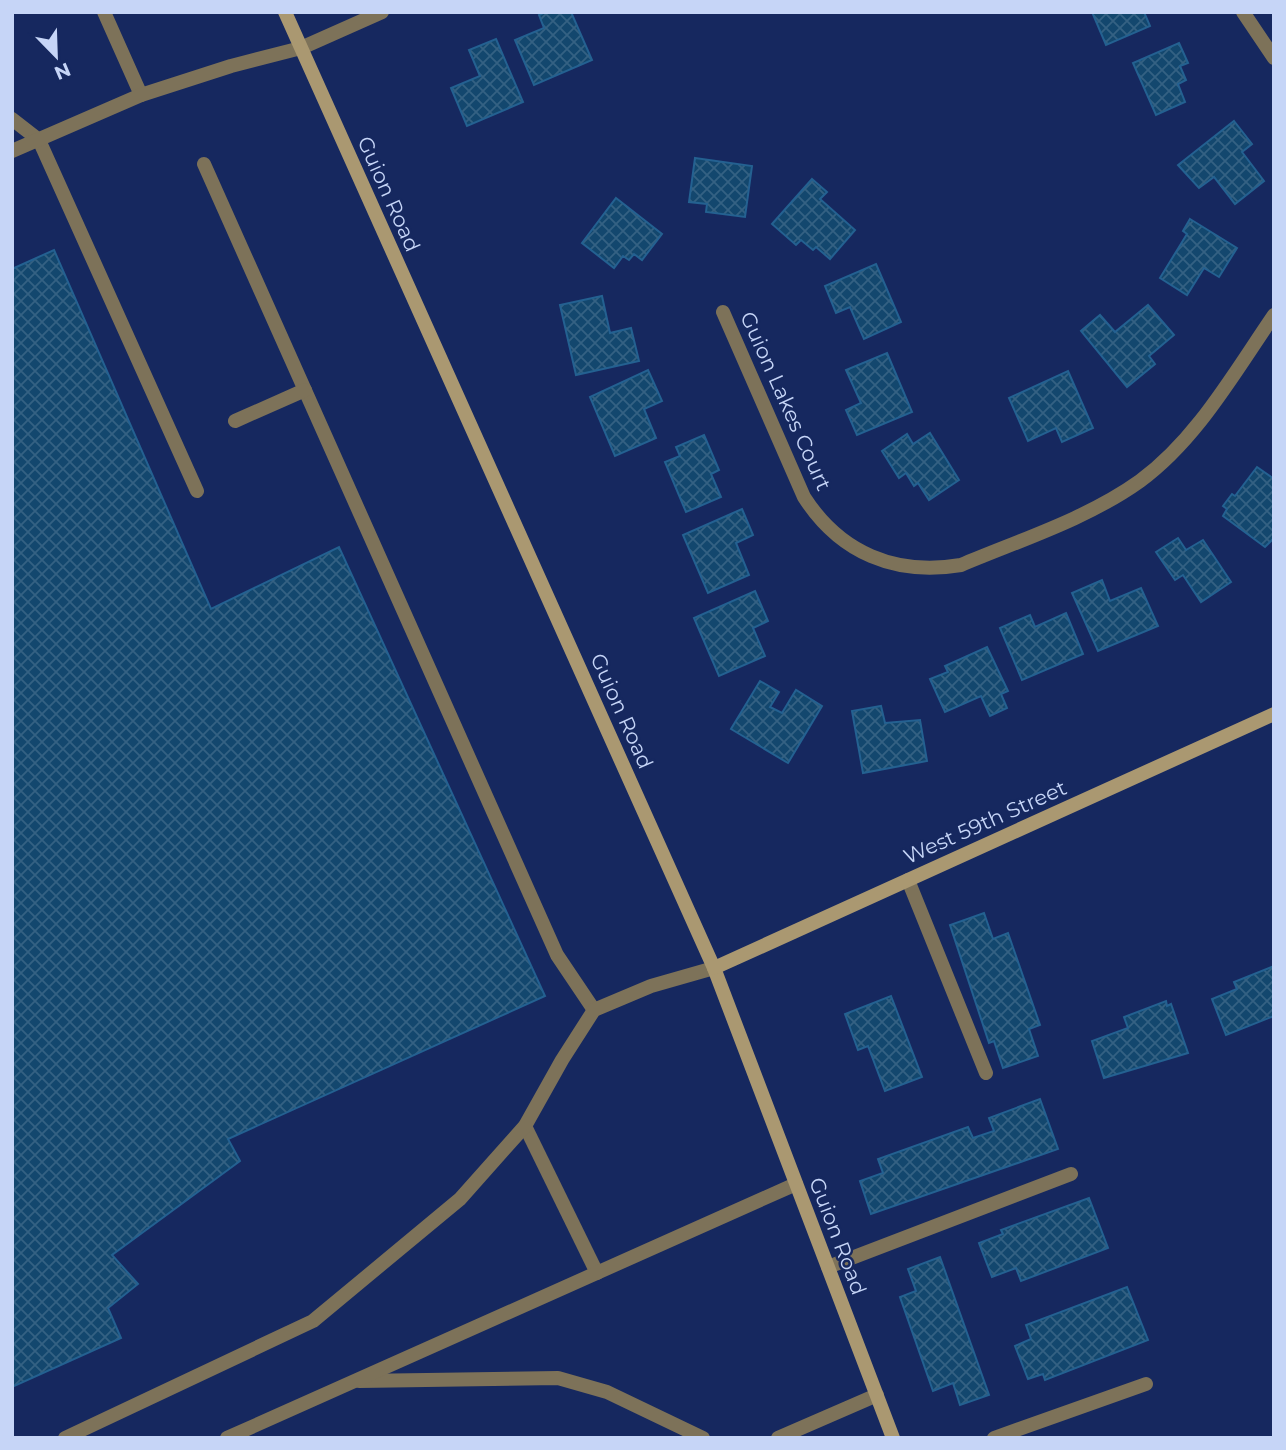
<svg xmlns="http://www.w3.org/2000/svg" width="1286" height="1450" font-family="Montserrat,sans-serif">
<defs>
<pattern id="building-cross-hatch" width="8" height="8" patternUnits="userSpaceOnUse" patternTransform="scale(1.75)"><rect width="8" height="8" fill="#13476e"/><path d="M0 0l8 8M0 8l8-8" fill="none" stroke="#346183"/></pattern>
</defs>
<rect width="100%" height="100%" fill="#16285f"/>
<g fill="url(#building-cross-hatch)" stroke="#246191" stroke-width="2">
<path d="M545,12H571L592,60L534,85L515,40L544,28L539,15Z"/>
<path d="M1092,12H1144L1150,26L1106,45Z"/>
<path d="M496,39L523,102L467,126L451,88L480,76L469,50Z"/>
<path d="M1179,43L1188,63L1180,66L1186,80L1178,84L1185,102L1156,115L1133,63Z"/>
<path d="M1234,121L1252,144L1242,152L1264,181L1235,204L1214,177L1199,188L1178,165Z"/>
<path d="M695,158L752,166L745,217L706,212L707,204L689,202Z"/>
<path d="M812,179L827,192L820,199L855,230L830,259L816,247L813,250L801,240L796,245L772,224Z"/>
<path d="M616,198L662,234L642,260L634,254L629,260L623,256L614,268L582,243Z"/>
<path d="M1190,219L1237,248L1219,277L1204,268L1187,295L1160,278L1187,234L1183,231Z"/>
<path d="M54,250L211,609L339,547L545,996L228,1139L240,1161L112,1255L138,1284L108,1308L121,1338L12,1387V269Z"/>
<path d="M876,264L901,322L864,339L850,307L836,313L825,286Z"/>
<path d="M602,296L610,333L631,328L639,361L576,375L560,305Z"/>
<path d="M1148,305L1174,335L1149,356L1155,364L1127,387L1081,331L1100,315L1115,332Z"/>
<path d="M887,353L912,412L857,435L846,410L861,403L846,370Z"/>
<path d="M648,370L662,401L644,409L656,438L615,456L590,397Z"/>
<path d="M1068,371L1093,428L1062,442L1056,428L1028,441L1009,398Z"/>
<path d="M930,433L959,480L929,500L918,483L914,486L906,473L899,478L882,451L907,434L913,444Z"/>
<path d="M704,435L719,470L711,474L721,497L686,512L665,462L680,456L676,447Z"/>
<path d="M1257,467L1274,479V538L1265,547L1223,516L1227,509L1223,506L1232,494L1235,496Z"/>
<path d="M742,509L753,535L736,543L749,575L708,593L683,535Z"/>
<path d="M1178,538L1186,550L1203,540L1231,582L1201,602L1183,575L1175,580L1156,552Z"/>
<path d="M1102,580L1110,601L1141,588L1158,626L1098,651L1072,593Z"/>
<path d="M755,591L768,621L753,628L765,656L719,676L694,618Z"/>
<path d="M1066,613L1083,654L1022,680L1000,628L1030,615L1035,627Z"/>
<path d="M987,647L1008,691L1001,694L1007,708L990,716L981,696L945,712L930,679L948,672L945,666Z"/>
<path d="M760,681L779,692L770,707L782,713L796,690L822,706L788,763L731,729Z"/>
<path d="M881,706L885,723L920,720L927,761L863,773L852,711Z"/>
<path d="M984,913L993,939L1008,933L1040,1025L1029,1029L1038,1056L1003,1068L994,1041L989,1043L950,925Z"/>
<path d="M1274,966V1016L1226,1035L1212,999L1237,989L1234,982Z"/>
<path d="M891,996L922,1077L885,1091L868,1046L858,1050L845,1014Z"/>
<path d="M1166,1001L1167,1006L1171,1004L1188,1053L1104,1078L1092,1041L1128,1028L1124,1017Z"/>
<path d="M1040,1099L1058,1149L871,1214L860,1181L883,1173L878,1159L968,1127L973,1138L994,1131L989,1118Z"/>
<path d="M1089,1198L1108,1248L1021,1281L1016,1268L992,1277L979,1243L1003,1234L1001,1230Z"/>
<path d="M940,1257L989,1395L960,1405L953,1383L933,1391L900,1297L916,1291L908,1269Z"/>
<path d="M1127,1287L1148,1340L1045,1380L1043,1374L1028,1379L1015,1346L1031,1339L1026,1325Z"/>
</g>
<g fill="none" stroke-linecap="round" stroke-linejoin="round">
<g stroke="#7d7259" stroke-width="14">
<path d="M104,12L141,95"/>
<path d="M12,119L39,140L197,491"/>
<path d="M12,151L141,95L231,66L301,48"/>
<path d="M204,164L557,955L594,1010"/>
<path d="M235,421L305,390"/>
<path d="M525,1126L597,1273"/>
<path d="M359,1381L558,1378L607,1392L703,1438"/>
<path d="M65,1438L313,1321L460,1199L525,1126L562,1060L594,1010L651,986L714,968"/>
<path d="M227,1438L796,1184"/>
<path d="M778,1438L877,1395"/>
</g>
<g stroke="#7d7259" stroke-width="14">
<path d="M1243,12L1274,58"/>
<path d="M301,48L382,12"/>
<path d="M723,312L804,497C840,553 895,576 961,565C1020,540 1087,519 1140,481C1197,439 1234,373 1274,315"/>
<path d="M908,880L986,1073"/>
<path d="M828,1267L1071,1174"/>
<path d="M994,1438L1146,1384"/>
</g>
<g stroke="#aa9871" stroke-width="14">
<path d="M285,12L714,968L893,1438"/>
<path d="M714,968L1274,714"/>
</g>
</g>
<g text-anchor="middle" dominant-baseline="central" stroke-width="5" stroke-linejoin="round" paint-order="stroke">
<g font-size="21" fill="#c6d5f7" stroke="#16285f">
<text transform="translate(389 194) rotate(66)">Guion Road</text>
<text transform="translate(786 401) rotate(66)">Guion Lakes Court</text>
<text transform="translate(622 711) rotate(66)">Guion Road</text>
<text transform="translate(985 822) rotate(-24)">West 59th Street</text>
<text transform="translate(838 1236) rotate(69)">Guion Road</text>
</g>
</g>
<rect width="1286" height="1450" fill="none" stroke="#c6d5f7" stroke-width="28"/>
<g transform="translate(56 56) rotate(157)" stroke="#16285f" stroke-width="5" paint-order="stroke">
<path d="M0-5L12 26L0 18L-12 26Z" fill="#c6d5f7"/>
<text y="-10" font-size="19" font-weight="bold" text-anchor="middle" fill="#c6d5f7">N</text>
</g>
</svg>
